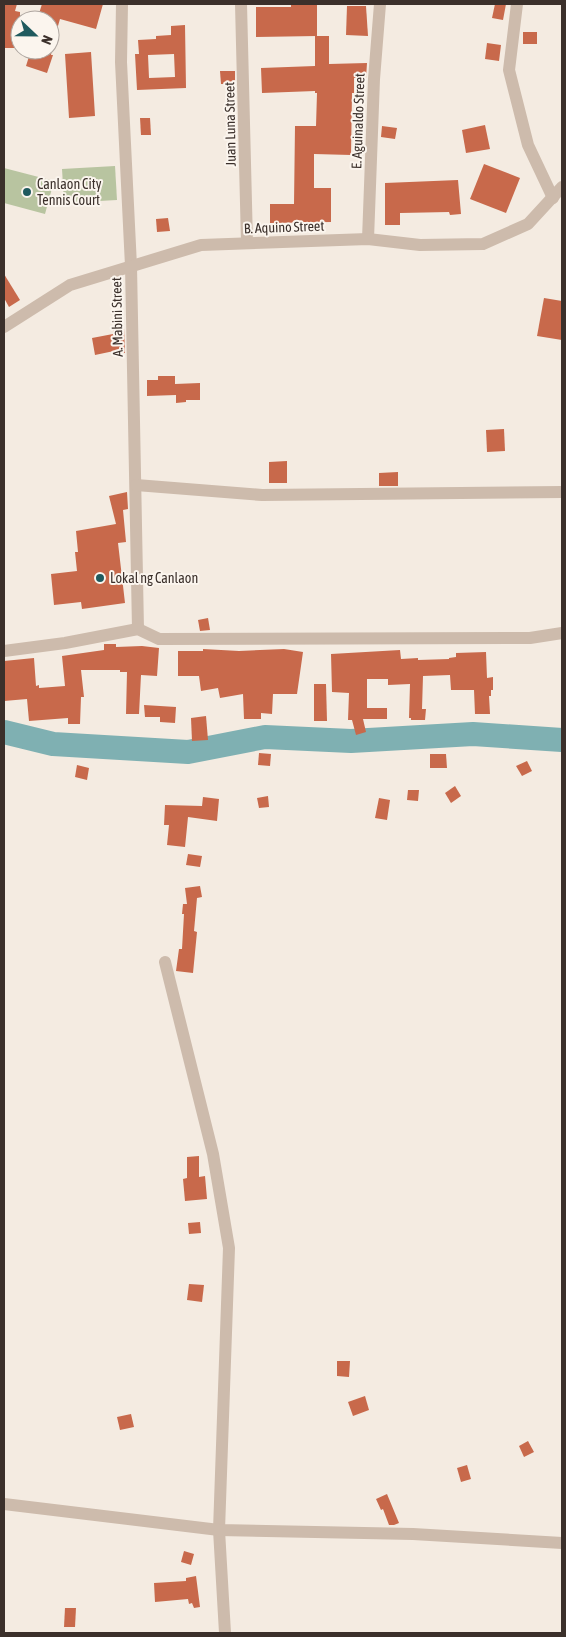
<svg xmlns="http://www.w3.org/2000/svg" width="566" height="1637" font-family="'Asap Condensed',sans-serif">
<rect width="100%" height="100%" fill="#f4ebe1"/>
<g fill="#b8c4a0">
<path d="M115,166L117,200L64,203L62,169Z"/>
<path d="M4,168L54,181L45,214L4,203Z"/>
</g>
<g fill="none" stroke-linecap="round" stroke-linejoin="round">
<path stroke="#7fb0b2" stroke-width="24" d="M4,732L53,744L188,752L265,737L351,741L473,734L562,740"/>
</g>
<g fill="#c8694b" fill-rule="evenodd">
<path d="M4,4H17L15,11L20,12V48H5Z"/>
<path d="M42,4H103L96,29L60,19L53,43L50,42V20H37Z"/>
<path d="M495,4H506L503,20L492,18Z"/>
<path d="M291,5H317V36L256,37V7H291Z"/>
<path d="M347,6H366L368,36L346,35Z"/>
<path d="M185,25L186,88L137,90L135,54H139L138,40L156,39V36L171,35V26ZM174,54L175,77L149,78L148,55Z"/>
<rect x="523" y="32" width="14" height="12"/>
<path d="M315,36H329V64L367,63L366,78H354V93H352L351,155L314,154V188H331V222L270,223V204H294L295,126H316L317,93H315V91L262,93L261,68L315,66Z"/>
<path d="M487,43L501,45L499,61L485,59Z"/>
<path d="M31,50H52L51,55H53L47,73L26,66Z"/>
<path d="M91,52L95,116L69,118L65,54Z"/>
<path d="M220,71H235V84H221Z"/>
<rect x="226" y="115" width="10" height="16"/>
<path d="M140,118H150L151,135H141Z"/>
<path d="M485,125L490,149L466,153L462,130Z"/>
<path d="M382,126L397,128L395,139L381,137Z"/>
<path d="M484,164L520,178L506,213L470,199Z"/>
<path d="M458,180L461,214L450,215L449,212L400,213V225H385V183Z"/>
<path d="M168,218L170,231L157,232L156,219Z"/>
<path d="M4,274L20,300L9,307L4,298Z"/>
<path d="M544,298L562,301V340L537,336Z"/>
<path d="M124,328L125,353H115L114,351L95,355L92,338L113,334V329Z"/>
<path d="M158,376H175V384L200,383V400H186V402L176,403V395L147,396V380H158Z"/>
<path d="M504,429L505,451L487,452L486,430Z"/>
<path d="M287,461V483H269V462Z"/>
<path d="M398,472V486H379V473Z"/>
<path d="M127,492L128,509L123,510L126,542L118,543L125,603L82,609L81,602L54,605L51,574L77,571L75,552H78L76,531L116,524L109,496Z"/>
<path d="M208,618L210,630L200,631L198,620Z"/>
<path d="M104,644H116V647L142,646L159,648L157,676L141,675L139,714H126L127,672H120V670H81L84,697H81L80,724H68V718L29,721L27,699L4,701V661L34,658L36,686L39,685V688L65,686L62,656L104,650Z"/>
<path d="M203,649L239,651L284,649L303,652L297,694H273L272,714L261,713V719H244L243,694L220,698L218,688L201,691L199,676H178V651H203Z"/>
<path d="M400,650L401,659L418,658V660L449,659V658L456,657V653L486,652L487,678L493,677V690H491V696H489L490,714H475L474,690H451L450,675L423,676L422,709H426L425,720H411V718H409L410,684L388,685V679H367V708H387V719H363L366,732L356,735L352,720H348L349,693L332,692L331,654Z"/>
<path d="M314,684H326L327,721H314Z"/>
<path d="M144,705L176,707L175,723L160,722V717H145Z"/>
<path d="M206,716L208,740L192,741L191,718Z"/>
<path d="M259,753L271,754L270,766L258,765Z"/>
<path d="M430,754H446L447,768H430Z"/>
<path d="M527,761L532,771L522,776L516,766Z"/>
<path d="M77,765L89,768L87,780L75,777Z"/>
<path d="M455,786L461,796L451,803L445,793Z"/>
<path d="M408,790H419L418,801L407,800Z"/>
<path d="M268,796L269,807L259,808L257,798Z"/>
<path d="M203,797L219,799L217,821L188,817L185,847L167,845L169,825H164L165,805L202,806Z"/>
<path d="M379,798L390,800L387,820L375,818Z"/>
<path d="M188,854L202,856L200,867L186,865Z"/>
<path d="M200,886L202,897L197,898L194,931L197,932L193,973L176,971L179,949H182L184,914H182L183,904H187L185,888Z"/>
<path d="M199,1156V1177L205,1176L207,1199L185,1201L183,1179L187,1178V1157Z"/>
<path d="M200,1222L201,1233L189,1234L188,1223Z"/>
<path d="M189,1284L204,1285L202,1302L187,1300Z"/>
<path d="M337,1361H350L349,1377L337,1376Z"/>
<path d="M365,1396L369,1410L353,1416L348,1402Z"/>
<path d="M131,1414L134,1427L120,1430L117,1417Z"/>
<path d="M528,1441L534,1452L524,1457L519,1446Z"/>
<path d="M467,1465L471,1479L461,1482L457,1468Z"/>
<path d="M387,1494L399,1523L394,1525H389L383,1509L381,1510L376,1499Z"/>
<path d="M184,1551L194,1554L191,1565L181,1562Z"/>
<path d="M196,1576L200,1607L194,1608L192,1603L189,1604L188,1599L155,1602L154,1583L186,1581V1578Z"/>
<path d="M65,1608H76L75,1627H64Z"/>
</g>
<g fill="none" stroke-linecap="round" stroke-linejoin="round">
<g stroke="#cdbbac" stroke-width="12">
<path d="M122,4L121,62L131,266L138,629"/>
<path d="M241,4L247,243"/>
<path d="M517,4L509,70L528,145L553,198"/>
<path d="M368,239L374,79L380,4"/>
<path d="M4,327L70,285L201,245L368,239L420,245L483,244L528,224L562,187"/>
<path d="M136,485L262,495L562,492"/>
<path d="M4,651L65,643L138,629L159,639L530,638L562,633"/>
<path d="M165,962L213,1154L229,1248L219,1530L225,1633"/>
<path d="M4,1504L219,1530L413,1534L562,1543"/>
</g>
</g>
<g fill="#1f5a5e" stroke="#fbf5ee" stroke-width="2">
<circle cx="27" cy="192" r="5"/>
<circle cx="100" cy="578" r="5"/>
</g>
<g text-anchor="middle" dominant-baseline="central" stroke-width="4" stroke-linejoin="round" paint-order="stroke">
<g font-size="14" fill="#3b302b" stroke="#fbf5ee">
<text transform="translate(358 121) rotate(-88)">E. Aguinaldo Street</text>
<text transform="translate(230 124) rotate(-91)">Juan Luna Street</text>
<text transform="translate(284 227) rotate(-2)">B. Aquino Street</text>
<text transform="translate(117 317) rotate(-91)">A. Mabini Street</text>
</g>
<g font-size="14" fill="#3b302b" stroke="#fbf5ee" text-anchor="start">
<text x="37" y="184">Canlaon City<tspan x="37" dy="16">Tennis Court</tspan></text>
<text x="110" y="578">Lokal ng Canlaon</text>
</g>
</g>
<rect width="566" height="1637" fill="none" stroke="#3b302b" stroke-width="10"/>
<g transform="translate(35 35) rotate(112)"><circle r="24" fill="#fbf5ee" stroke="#aea6a0"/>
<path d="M0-4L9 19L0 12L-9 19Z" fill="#1f5a5e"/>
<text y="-8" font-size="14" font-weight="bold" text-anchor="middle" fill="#3b302b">N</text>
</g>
</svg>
